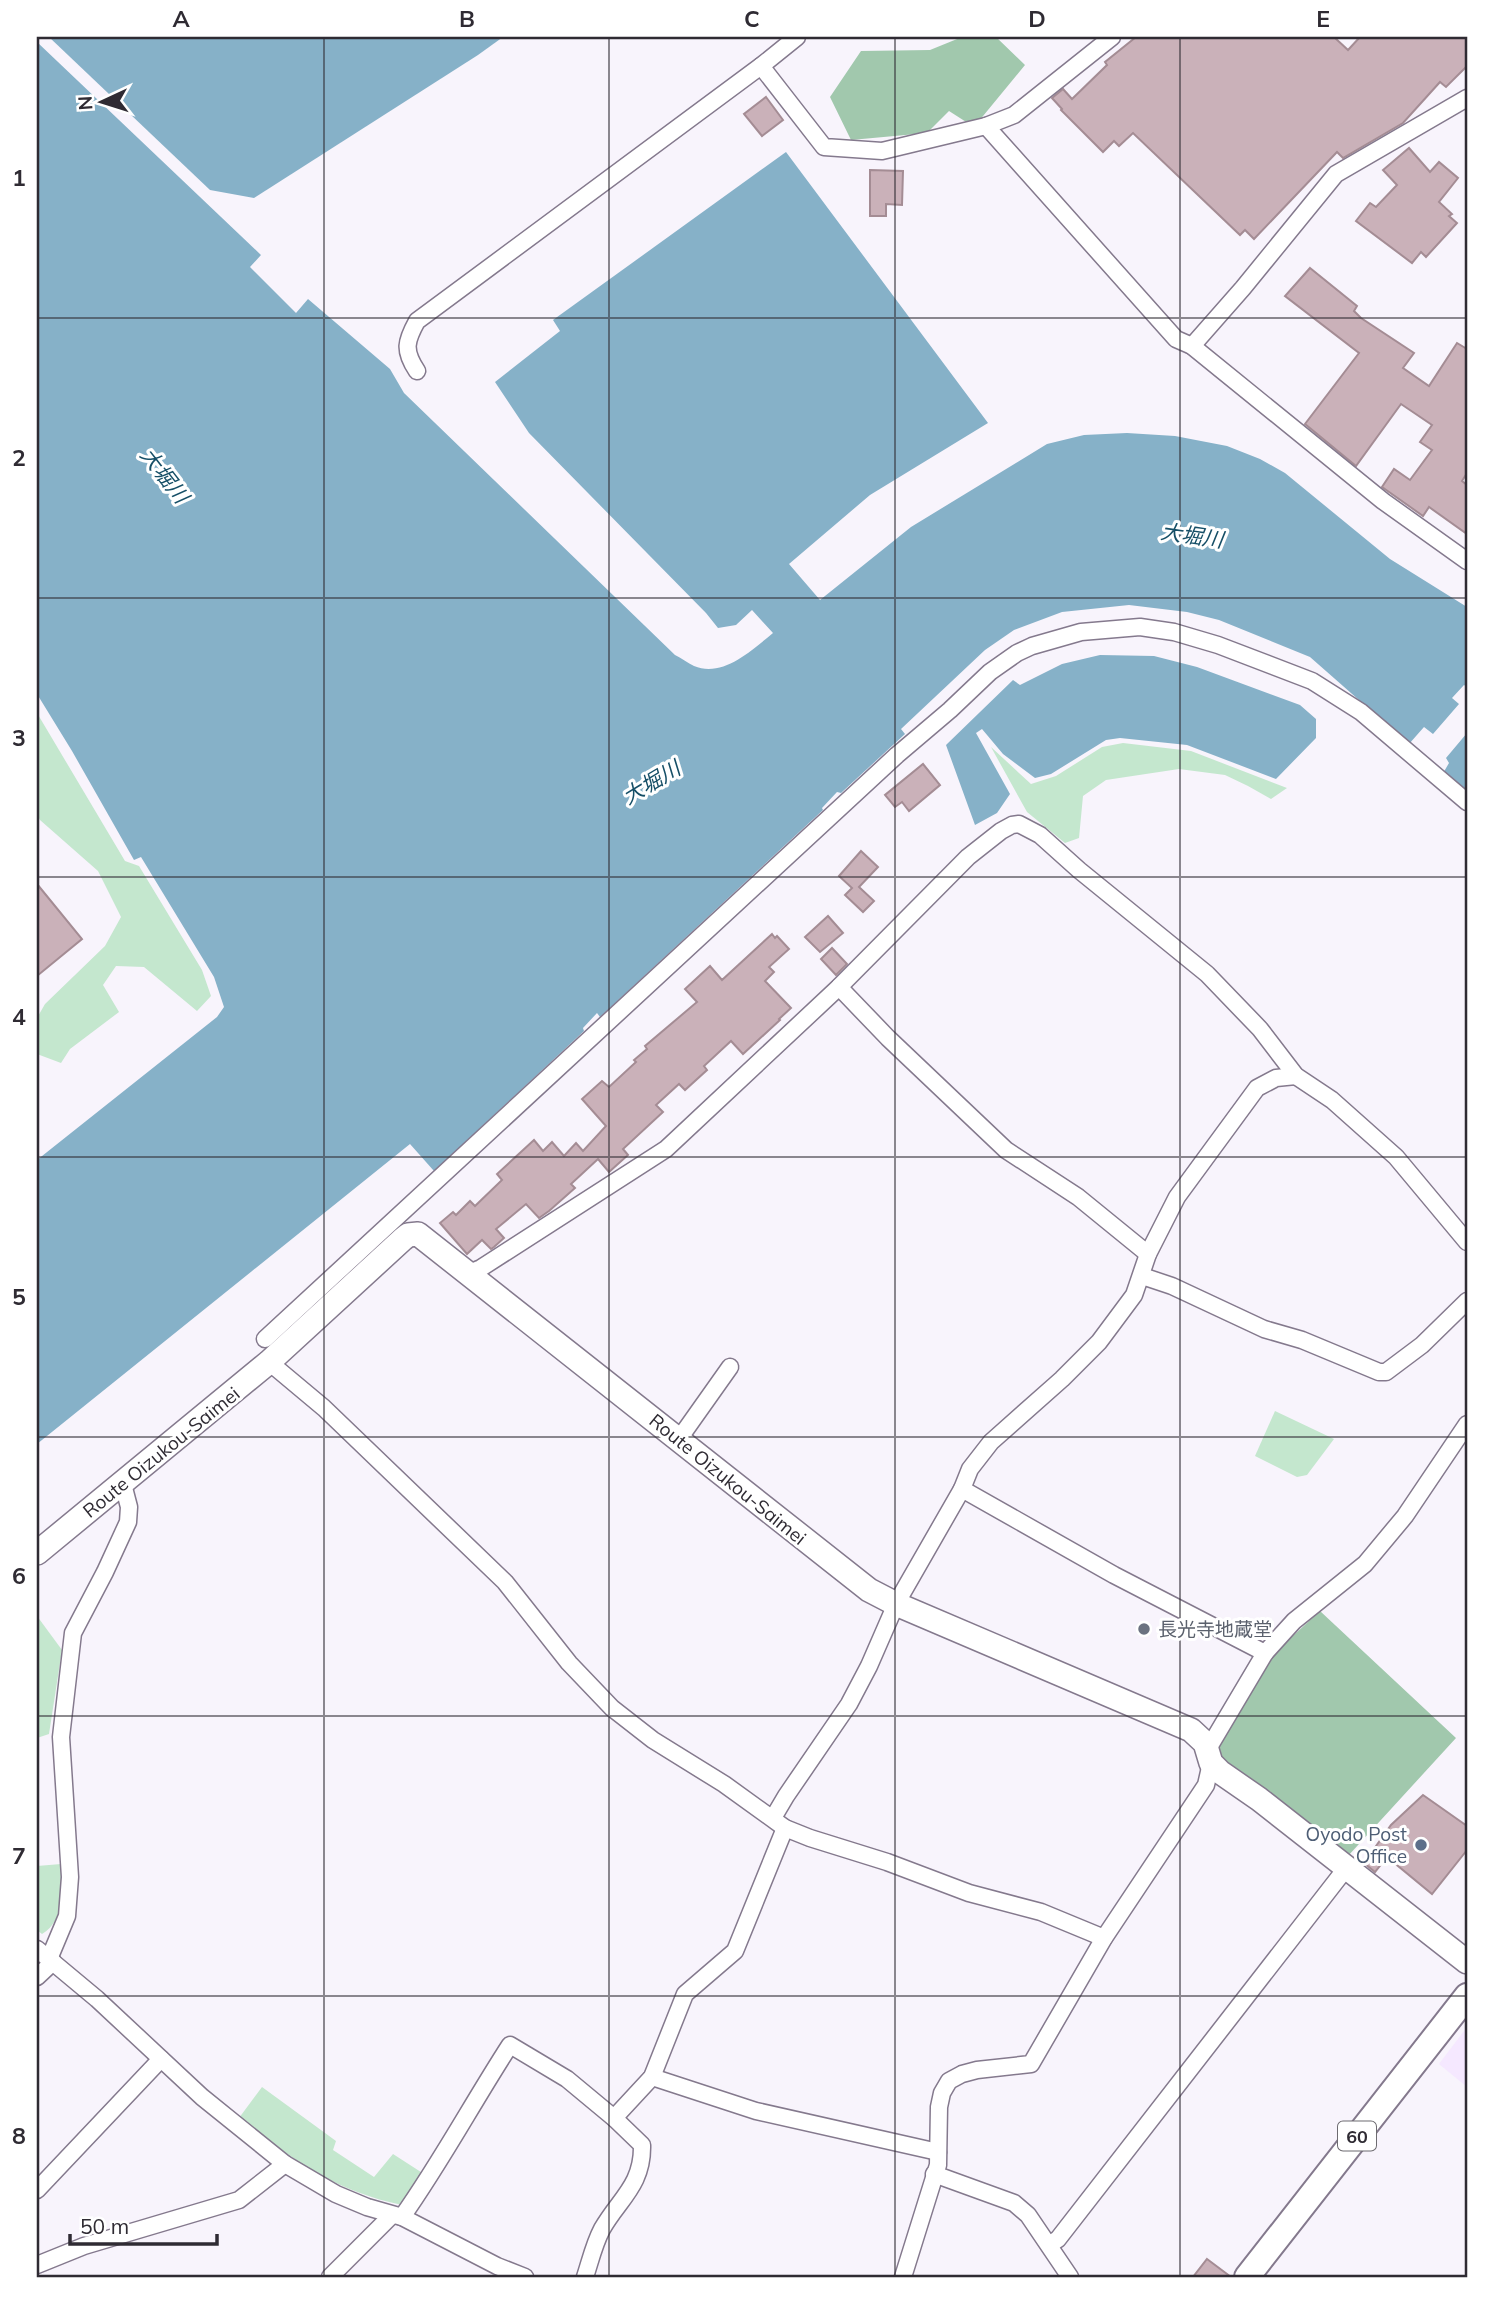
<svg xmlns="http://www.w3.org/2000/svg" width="1504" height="2314" font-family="Mulish,'Noto Sans JP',sans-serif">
<rect width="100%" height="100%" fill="#f8f4fc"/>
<path fill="#f5e8ff" d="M1467,2027V2087L1439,2064Z"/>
<g fill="#c4e7ce">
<path d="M37,713L125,861L139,866L202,970L211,996L197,1011L144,967L116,966L103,985L119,1012L70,1049L61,1063L37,1054V1018L45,1004L105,946L121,917L98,871L40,820L37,814Z"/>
<path d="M1123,743L1191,751L1287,788L1271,799L1248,786L1225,775L1179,769L1106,780L1083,796L1079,838L1065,843L1027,812L991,747L1031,784L1056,776L1102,747Z"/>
<path d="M1275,1411L1334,1439L1307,1475L1297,1477L1255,1456Z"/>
<path d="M37,1616L62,1650L49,1734L37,1738Z"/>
<path d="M61,1864C62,1887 66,1920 42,1934L37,1930V1866Z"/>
<path d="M262,2087L336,2141L333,2150L374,2177L393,2154L424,2174L402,2205C332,2190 294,2160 239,2118Z"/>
</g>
<g fill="#a1c8ad">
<path d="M962,37H996L1025,65L974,127L949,111L927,133L851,140L830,97L861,51L930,50Z"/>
<path d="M1320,1611L1456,1738L1348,1856L1321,1833L1316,1834L1222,1761L1219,1744L1269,1658Z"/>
</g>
<g fill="#86b1c8">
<path d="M49,37H503L478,55L254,198L210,190Z"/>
<path d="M37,42L261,255L250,267L296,313L308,299L390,369L404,393L675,655C681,658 688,663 694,666C723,678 752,650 773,633L752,610L736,625L718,628L706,613L529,433L495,382L560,331L553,320L786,152L988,423L870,495L789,564L820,600L911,527L1047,444L1084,435L1127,433L1175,436L1227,446L1260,459L1285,473L1390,559L1467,607V687L1464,685L1452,698L1459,704L1433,734L1424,727L1409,744L1310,657L1219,620L1187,612L1129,605L1062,612L1014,630L985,650L901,729L905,734L841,793L837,792L822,808L823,810L600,1017L597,1013L583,1028L584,1031L434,1171L410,1144L37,1444V1160L217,1017L224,1007L214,977L141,857L134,860L72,751L37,694Z"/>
<path d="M1100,655L1154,656L1197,667L1300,705L1316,719V738L1276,779L1187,745L1120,738L1106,740L1051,774L1035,778L1003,754L982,729L976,733L1010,794L997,813L975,825L946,745L1013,680L1020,685L1062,664Z"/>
<path d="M1467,733V791L1442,775L1449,763L1446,758Z"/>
</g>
<g fill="#cab1b9" stroke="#a48c94" stroke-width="2">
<path d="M1136,37H1334L1348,50L1360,37H1467V66L1446,87L1440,82L1403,123L1343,158L1337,152L1254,239L1245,230L1240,235L1133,133L1119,146L1114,141L1103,152L1061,110L1062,109L1052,98L1063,89L1072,99L1107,65L1105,62Z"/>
<path d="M766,97L783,120L762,136L744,114Z"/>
<path d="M1409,148L1430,172L1439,162L1458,178L1439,202L1452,214L1449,216L1457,223L1426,257L1421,252L1412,263L1356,221L1370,203L1376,207L1397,185L1383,170Z"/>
<path d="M870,170L903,171L902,205L886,204V216H870Z"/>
<path d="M1310,268L1357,306L1354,311L1361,318L1414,353L1403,368L1429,386L1457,343L1467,349V473L1462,481L1467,485V534L1429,507L1423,516L1382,487L1394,469L1410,480L1432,450L1420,442L1432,425L1401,404L1356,466L1305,424L1359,353L1285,296Z"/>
<path d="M923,764L940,785L909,811L902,802L895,807L885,795Z"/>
<path d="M861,851L878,867L859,887L874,901L863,912L845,895L852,888L839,876Z"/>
<path d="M37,884L82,939L37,976Z"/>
<path d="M828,916L843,933L820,952L805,937Z"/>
<path d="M772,934L775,938L777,936L789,949L769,967L774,972L765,981L791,1008L779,1019L780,1020L743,1054L731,1041L704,1066L707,1070L685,1090L679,1084L656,1105L663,1112L623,1149L628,1155L609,1172L598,1159L571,1184L575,1188L549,1211L539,1218L526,1204L496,1229L504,1238L494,1247L491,1249L482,1240L467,1254L440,1223L453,1212L456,1215L470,1201L475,1206L502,1180L497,1174L534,1140L543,1151L552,1142L564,1156L576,1143L583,1151L606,1126L582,1099L602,1081L609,1087L636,1062L634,1060L647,1049L645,1046L697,1002L685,989L710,966L722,980Z"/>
<path d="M832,948L847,964L836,975L821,959Z"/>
<path d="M1423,1795L1467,1826V1850L1432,1894L1387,1857L1375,1872L1364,1863L1391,1825Z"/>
<path d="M1207,2259L1231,2277H1193Z"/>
</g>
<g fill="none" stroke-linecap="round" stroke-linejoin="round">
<defs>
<g id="street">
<path d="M1112,37L1014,115L986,126L1176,339L1192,346L1383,501L1467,561"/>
<path d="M761,66L824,147L882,151L986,126"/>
<path d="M1192,346L1243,288L1336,174L1467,98"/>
<path d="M417,371C403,350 406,341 417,321L761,66L797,37"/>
<path d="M839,987L888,1038L1006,1150L1078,1197L1148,1254"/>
<path d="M467,1274L481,1268L666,1149L839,987L968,857L1001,831L1012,825L1019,824L1040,835L1079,870L1207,974L1260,1029L1296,1076L1332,1100L1396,1157L1467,1242"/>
<path d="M1142,1276L1172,1286L1264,1329L1302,1340L1379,1372H1386L1422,1345L1467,1301"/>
<path d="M265,1339L897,755L950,710L990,672L1017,653L1032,646L1081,632L1140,627L1174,632L1218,645L1312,681L1361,712L1467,802"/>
<path d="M269,1362L324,1408L505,1582L569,1663L612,1708L653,1740L724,1784L785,1828L810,1838L887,1862L969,1893L1041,1912L1104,1938"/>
<path d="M679,1439L730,1367"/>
<path d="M962,1489L1114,1575L1265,1653"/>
<path d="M1208,1749L1265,1653L1294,1621L1365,1564L1405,1516L1467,1424"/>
<path d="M773,1818L786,1796L849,1704L869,1666L896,1604L962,1489L970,1469L991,1442L1062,1379L1099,1342L1134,1295L1148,1254L1177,1197L1257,1088L1276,1078L1296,1076"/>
<path d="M37,1949L97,1999L202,2097L285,2164L336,2194L367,2207L402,2217L497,2266L525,2277"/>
<path d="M49,1959L67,1916L70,1877L61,1737L73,1633L105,1572L128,1522L129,1507L123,1484"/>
<path d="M37,1977L53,1962"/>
<path d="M652,2077L756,2111L938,2152"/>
<path d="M934,2174L1014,2203L1028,2215L1070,2277"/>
<path d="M37,2190L161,2059"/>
<path d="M402,2217C441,2162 473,2102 510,2045L567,2079L614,2118"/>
<path d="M1049,2245L1058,2239L1347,1867"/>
<path d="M37,2265L84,2246L239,2200L285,2164"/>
<path d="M330,2277L392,2215"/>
<path d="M585,2277C590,2262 594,2244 602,2229C619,2199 643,2185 642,2145L614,2118L652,2077L685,1994L735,1951L785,1828"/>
<path d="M903,2277L938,2165L939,2107L942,2093L949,2081L962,2074L977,2070L1031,2064L1104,1938L1206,1785L1211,1763"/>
</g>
<path id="secondary" d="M37,1553L269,1362L403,1239L408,1235L418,1234L869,1590L896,1604L1191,1730L1205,1743L1211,1763L1220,1772L1259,1799L1467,1962"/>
<path id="primary" d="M1247,2277L1467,1996"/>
</defs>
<use href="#street" stroke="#84798d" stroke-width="19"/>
<use href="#secondary" stroke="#84798d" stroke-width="26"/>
<use href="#primary" stroke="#84798d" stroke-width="28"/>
<use href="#street" stroke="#fff" stroke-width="16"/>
<use href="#secondary" stroke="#fff" stroke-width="23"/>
<use href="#primary" stroke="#fff" stroke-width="24"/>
</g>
<path fill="none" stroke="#2f2b33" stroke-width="2" stroke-opacity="0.55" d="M324,37V2277M609,37V2277M895,37V2277M1180,37V2277M37,318H1467M37,598H1467M37,877H1467M37,1157H1467M37,1437H1467M37,1716H1467M37,1996H1467"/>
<circle fill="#6b7280" stroke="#fff" stroke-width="2.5" cx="1144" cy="1629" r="7"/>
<circle fill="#5c6f8a" stroke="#fff" stroke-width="2.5" cx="1421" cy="1845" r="7"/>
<g text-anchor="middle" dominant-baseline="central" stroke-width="6" stroke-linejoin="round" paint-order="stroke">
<rect fill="#fff" stroke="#6d6b70" stroke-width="2" x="1338" y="2121.5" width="38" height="29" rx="5"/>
<g font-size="18" font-weight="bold" fill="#2f2b33">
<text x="1357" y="2136">60</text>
</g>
<g font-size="19" fill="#2f2b33" stroke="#fff">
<text transform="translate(161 1452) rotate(-39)">Route Oizukou-Saimei</text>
<text transform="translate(728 1479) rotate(39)">Route Oizukou-Saimei</text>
</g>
<g font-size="19" fill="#5b616d" stroke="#fff" text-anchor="start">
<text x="1158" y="1629">長光寺地蔵堂</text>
</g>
<g font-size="19" fill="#4e5e75" stroke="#fff" text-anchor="end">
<text x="1407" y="1834">Oyodo Post<tspan x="1407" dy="22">Office</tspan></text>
</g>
<g font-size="21" font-style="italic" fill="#164f67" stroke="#fff">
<text transform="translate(165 475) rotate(52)">大堀川</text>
<text transform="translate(1192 535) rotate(8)">大堀川</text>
<text transform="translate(651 782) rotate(-31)">大堀川</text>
</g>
</g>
<rect width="1504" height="2314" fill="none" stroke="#ffffff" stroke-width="77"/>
<g transform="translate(102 102) rotate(266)" stroke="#ffffff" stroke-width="5" paint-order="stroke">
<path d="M0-5L12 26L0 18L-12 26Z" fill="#2f2b33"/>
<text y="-10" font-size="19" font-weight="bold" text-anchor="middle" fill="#2f2b33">N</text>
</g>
<path d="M70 2234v10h147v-10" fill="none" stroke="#2f2b33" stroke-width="3.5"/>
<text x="80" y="2234" font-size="21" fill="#2f2b33" stroke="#ffffff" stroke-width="5" paint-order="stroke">50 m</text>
<rect x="38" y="38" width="1428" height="2238" fill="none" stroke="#2f2b33" stroke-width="2.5"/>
<g font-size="23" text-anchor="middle" font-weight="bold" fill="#2f2b33">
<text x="181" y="27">A</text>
<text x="467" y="27">B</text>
<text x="752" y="27">C</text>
<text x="1037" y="27">D</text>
<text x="1323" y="27">E</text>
<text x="19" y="186">1</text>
<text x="19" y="466">2</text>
<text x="19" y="746">3</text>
<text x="19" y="1025">4</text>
<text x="19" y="1305">5</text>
<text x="19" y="1584">6</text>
<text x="19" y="1864">7</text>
<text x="19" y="2144">8</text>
</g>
</svg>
